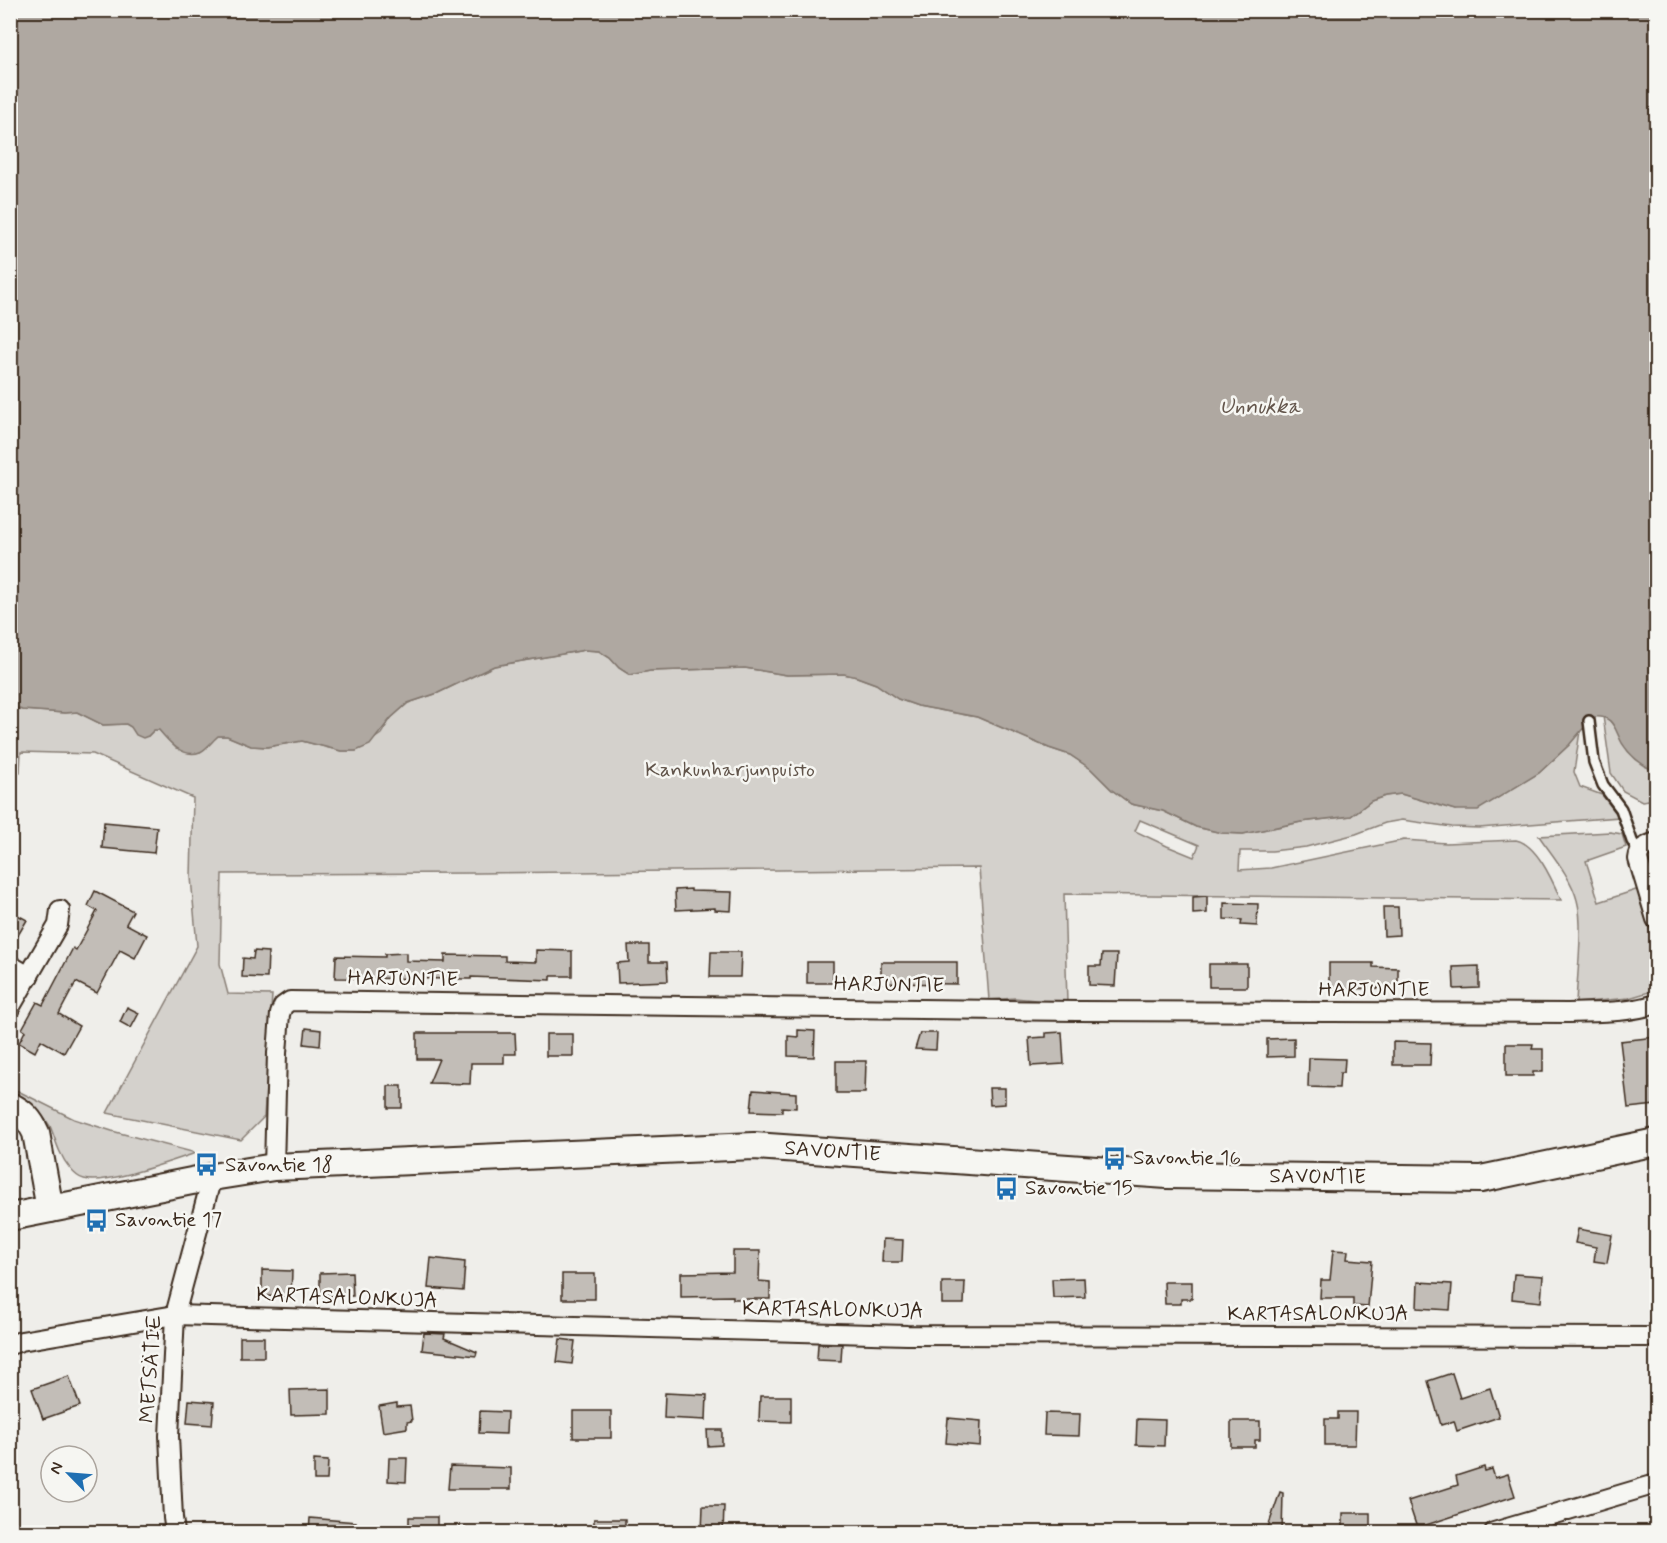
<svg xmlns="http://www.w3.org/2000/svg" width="1667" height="1543" font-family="Mynerve,sans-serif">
<rect width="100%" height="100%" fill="#efeeea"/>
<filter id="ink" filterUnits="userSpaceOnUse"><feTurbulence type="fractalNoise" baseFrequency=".0167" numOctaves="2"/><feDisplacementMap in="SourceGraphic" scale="12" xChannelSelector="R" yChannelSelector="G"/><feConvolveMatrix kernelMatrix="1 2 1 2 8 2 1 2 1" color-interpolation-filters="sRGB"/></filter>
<g filter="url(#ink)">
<g fill="#d4d1cc" stroke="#887e75" stroke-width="1.5" fill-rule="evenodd">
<path d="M585,650L599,651L610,658L619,668L630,675L650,671L745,668L787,675L844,674L857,677L876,684L898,699L918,706L977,717L1049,748L1070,755L1091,769L1112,790L1131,804L1163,811L1196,827L1222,833L1243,834L1301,822L1351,816L1371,801L1385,796L1401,794L1455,810L1515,787L1539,773L1569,745L1580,731L1574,772L1580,787L1602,795L1619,817L1479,828L1452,827L1402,820L1385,823L1356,834L1306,847L1272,851H1240L1239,870L1271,868L1404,840L1446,843L1516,840C1537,844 1553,882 1561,900L1064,894L1067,1003L1015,998L989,1000L979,868L479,873L222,874L220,964L228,994L272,995L264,1117L241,1140L107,1113L197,946L191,877L193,798L93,754L21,752L20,772L11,771V706L22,710L65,713L77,712L103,725L126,724L148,736L154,730H159L176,748L200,752L218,736H227L251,746L267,747L302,741L341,751H356L381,734L391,718L408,703L438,693L494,666ZM1140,820L1199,845L1194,857L1167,846L1135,831Z"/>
<path d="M1603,716L1610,721L1646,767L1656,771V799L1642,801L1623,791L1611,773Z"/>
<path d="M1610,832L1622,834L1626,847L1586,861L1599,902L1639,889L1656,955V990L1629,998L1576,1003C1577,976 1584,924 1577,900C1571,877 1552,855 1539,836Z"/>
<path d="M10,1087L74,1119L112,1131L196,1153C171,1161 107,1185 84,1179C74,1177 64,1161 60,1152C56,1144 54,1135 50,1126C42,1112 24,1103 11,1096Z"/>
</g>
<path fill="#afa8a1" stroke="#81766d" stroke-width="1.5" d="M11,11H1656V771C1643,766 1630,756 1622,743C1614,728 1614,715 1593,717L1569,745L1539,773L1478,810H1455L1401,794L1385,796L1371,801L1351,816L1301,822L1243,834L1222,833L1196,827L1163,811L1131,804L1112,790L1091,769L1070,755L1049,748L977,717L918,706L898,699L876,684L857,677L844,674L787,675L745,668L650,671L630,675L619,668L610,658L599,651L585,650L494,666L438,693L408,703L391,718L370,745L356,751H341L302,741L267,747L251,746L227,736H218C213,740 206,750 200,752C183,759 168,741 159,730H154L148,736L143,738L136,735L131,727L126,724L103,725L77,712L65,713L22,710L11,706Z"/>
<g fill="#c2bdb7" stroke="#3b2a1e" stroke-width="1.5">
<path d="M104,822L157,827L154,853L102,848Z"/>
<path d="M691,889V891L732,892L731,911L715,910V908L676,910L675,890Z"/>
<path d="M95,891L133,911L126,924L147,935L135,958L120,950L97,993L76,982L59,1014L79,1026L64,1053L41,1040L35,1052L19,1043L25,1031L22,1029L37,1002L43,1005L73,948L76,950L97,911L88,906Z"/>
<path d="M1207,896V913L1193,914V897Z"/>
<path d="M1224,903L1258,904L1257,926L1241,925L1242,920L1224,919Z"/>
<path d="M1383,907H1398L1399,935L1384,936Z"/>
<path d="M10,911L27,920L10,949Z"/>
<path d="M628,945H649V962H667L668,981L618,983L617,963L629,962Z"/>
<path d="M536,950L572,951V976H551V980L471,977V979L335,978L336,956L385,957V954L406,953V961L445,962V955L505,956V961L536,962Z"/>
<path d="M254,951L268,952L267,978L242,977L243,958L253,959Z"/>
<path d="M711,952H741L740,977H710Z"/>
<path d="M1102,954H1117L1115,986L1089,985V966H1101Z"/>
<rect x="807" y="962" width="26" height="21"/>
<path d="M881,962H957V984L881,983Z"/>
<path d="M1329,963H1373V967L1398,968V988L1329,989Z"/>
<rect x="1209" y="964" width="38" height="23"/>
<path d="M1479,966V988L1454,989L1453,967Z"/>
<path d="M127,1007L139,1013L131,1028L120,1022Z"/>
<path d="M306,1028L321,1030L320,1046L304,1044Z"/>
<path d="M798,1030L815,1031L814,1057L788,1056V1036L798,1037Z"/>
<path d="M1062,1032L1064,1064L1031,1066L1029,1038L1046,1037V1033Z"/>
<path d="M417,1033H515L516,1054H504V1063H471L470,1084L429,1083L439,1059H417Z"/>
<path d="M920,1033H937L936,1050L915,1049Z"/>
<rect x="546" y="1034" width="27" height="22"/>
<path d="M1656,1037V1105L1628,1108L1620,1041Z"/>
<path d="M1294,1038V1056L1267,1057V1039Z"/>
<path d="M1393,1042L1431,1043L1430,1065H1393Z"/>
<path d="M1506,1044H1533L1532,1049H1543V1072H1533V1076H1506Z"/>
<path d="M1309,1058L1345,1059L1344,1073H1340L1339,1088L1308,1087Z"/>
<path d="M836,1061H866L865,1093H836Z"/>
<rect x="388" y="1086" width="14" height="22"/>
<path d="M989,1088H1005V1104L990,1105Z"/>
<path d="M753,1090L796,1093V1108L782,1107V1112L751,1111Z"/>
<path d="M1578,1229L1612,1235L1607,1263L1594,1261L1596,1247L1575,1243Z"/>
<path d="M883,1239L903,1240L902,1262H882Z"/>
<path d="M1333,1250L1348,1251L1347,1259L1372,1261L1368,1307L1353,1306V1298H1320L1321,1280H1330Z"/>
<path d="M733,1251H760L759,1281L770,1282V1299H733V1296L681,1297V1273L733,1272Z"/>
<path d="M431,1258L465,1262L463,1291L428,1288Z"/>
<path d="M262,1270L292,1271L291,1297L262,1296Z"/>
<path d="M352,1272L353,1296H320V1273Z"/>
<rect x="562" y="1274" width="33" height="25"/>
<path d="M1514,1274L1543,1276L1541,1302L1512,1299Z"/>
<path d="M1084,1278L1085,1297L1053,1298L1052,1279Z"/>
<path d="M942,1282H965L964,1304H942Z"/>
<path d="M1164,1282H1192V1299H1181V1304H1165Z"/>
<path d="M1418,1282L1452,1284L1450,1310L1417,1308Z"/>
<path d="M424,1333L445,1334L444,1338L477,1352L476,1356L422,1350Z"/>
<rect x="240" y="1337" width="24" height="20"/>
<path d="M560,1339L575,1341L572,1364L557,1362Z"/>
<path d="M818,1344H842L841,1361L817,1360Z"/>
<path d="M1452,1373L1460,1398L1490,1388L1499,1417L1457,1431L1454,1421L1441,1425L1428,1381Z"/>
<path d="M69,1376L80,1406L43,1419L32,1389Z"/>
<path d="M330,1389V1414L291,1415L290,1390Z"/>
<path d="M665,1393L707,1395L706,1420L664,1418Z"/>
<path d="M760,1396H791V1422L759,1421Z"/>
<path d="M189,1400L214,1402L212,1425L187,1423Z"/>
<path d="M397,1403V1407L410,1406L412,1421L407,1422V1428L383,1432L379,1406Z"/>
<path d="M480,1411L507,1412L506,1434L479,1433Z"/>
<rect x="573" y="1411" width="38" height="27"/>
<path d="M1338,1412H1356L1355,1445H1325V1419H1338Z"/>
<path d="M1045,1413L1080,1414L1079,1436L1044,1435Z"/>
<path d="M948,1418L981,1421L980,1446L946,1443Z"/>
<path d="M1137,1419L1165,1420L1164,1446L1136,1445Z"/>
<path d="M1231,1421H1260V1440H1255V1447H1231Z"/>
<path d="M707,1430H722V1445L708,1446Z"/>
<path d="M389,1458H407L406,1482L388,1481Z"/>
<path d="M314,1460L328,1461L327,1480H314Z"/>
<path d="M450,1466L511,1468V1489H448Z"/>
<path d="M1484,1467L1485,1471L1492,1469L1495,1478L1508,1474L1515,1496L1417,1528L1408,1501L1458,1485L1456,1476Z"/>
<path d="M1280,1492L1283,1493L1282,1533H1266Z"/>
<path d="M703,1506H724L723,1533H702Z"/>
<rect x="1343" y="1513" width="27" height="20"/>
<rect x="409" y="1517" width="28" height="16"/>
<path d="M310,1518L356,1522V1533H309Z"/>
<rect x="594" y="1519" width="31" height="14"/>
</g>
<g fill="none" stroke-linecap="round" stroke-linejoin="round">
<defs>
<path id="lane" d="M1589,721L1594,762L1603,785L1621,809L1632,841L1639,853"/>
<g id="street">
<path d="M1656,842C1647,845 1639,848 1638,859L1656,919"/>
<path d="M10,965L29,976"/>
<path d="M10,1008L58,925L60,910"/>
<path d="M274,1167L277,1053L280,1014L283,1006L290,1001L1077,1011L1569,1013C1598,1012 1628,1013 1656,1004"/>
<path d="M10,1345L21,1341L175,1315L907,1335L1656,1337"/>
<path d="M175,1532L173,1518L169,1436L175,1315L212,1177"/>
<path d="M1494,1532L1656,1484"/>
</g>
<g id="secondary">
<path d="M10,1106C24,1113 30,1120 36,1133L50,1209"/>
<path id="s1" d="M10,1217L212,1177L274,1167L754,1146L1167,1175L1481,1179L1656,1142"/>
</g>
</defs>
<use href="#lane" stroke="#3b2a1e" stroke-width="14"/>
<use href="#street" stroke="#3b2a1e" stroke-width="22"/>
<use href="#secondary" stroke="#3b2a1e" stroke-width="30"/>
<use href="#lane" stroke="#f6f6f2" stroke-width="9"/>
<use href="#street" stroke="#f6f6f2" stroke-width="18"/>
<use href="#secondary" stroke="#f6f6f2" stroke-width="26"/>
</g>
</g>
<defs>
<symbol id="bus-bare" viewBox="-9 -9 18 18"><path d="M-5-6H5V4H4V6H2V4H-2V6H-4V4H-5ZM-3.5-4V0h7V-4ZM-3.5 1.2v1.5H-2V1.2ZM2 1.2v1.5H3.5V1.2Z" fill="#1f6fb2" stroke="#f6f6f2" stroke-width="2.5" paint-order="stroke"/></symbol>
</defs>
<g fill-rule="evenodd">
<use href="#bus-bare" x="1098" y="1142" width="33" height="33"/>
<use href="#bus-bare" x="190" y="1148" width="33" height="33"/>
<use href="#bus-bare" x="990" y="1172" width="33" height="33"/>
<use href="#bus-bare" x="80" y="1204" width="33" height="33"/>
</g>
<g text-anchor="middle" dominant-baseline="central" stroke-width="5" stroke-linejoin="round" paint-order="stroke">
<g font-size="21" fill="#61544a" stroke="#f6f6f2">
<text x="730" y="770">Kankunharjunpuisto</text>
</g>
<g font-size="21" fill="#3b2a1e" stroke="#f6f6f2">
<text transform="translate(403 979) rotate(1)">HARJUNTIE</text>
<text transform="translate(889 985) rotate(1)">HARJUNTIE</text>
<text x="1374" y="990">HARJUNTIE</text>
<text stroke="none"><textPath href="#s1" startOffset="828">SAVONTIE</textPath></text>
<text stroke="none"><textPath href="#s1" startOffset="1314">SAVONTIE</textPath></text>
<text transform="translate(347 1298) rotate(2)">KARTASALONKUJA</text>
<text transform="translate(833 1310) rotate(1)">KARTASALONKUJA</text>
<text x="1318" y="1314">KARTASALONKUJA</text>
<text transform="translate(151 1369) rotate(-86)">METSÄTIE</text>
</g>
<g font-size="21" fill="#3b2a1e" stroke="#f6f6f2" text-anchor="start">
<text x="1133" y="1158">Savontie 16</text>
<text x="225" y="1165">Savontie 18</text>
<text x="1025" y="1188">Savontie 15</text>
<text x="115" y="1220">Savontie 17</text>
</g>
<g font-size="22" font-style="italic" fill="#64564c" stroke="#f6f6f2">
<text x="1260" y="407">Unnukka</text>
</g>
</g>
<rect width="1667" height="1543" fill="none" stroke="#f6f6f2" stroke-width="36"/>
<rect x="18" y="18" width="1631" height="1507" fill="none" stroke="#3b2a1e" stroke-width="2" filter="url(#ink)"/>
<g transform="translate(69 1474) rotate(295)"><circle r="28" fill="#f6f6f2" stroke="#aba49d" stroke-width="1.5"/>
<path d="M0-4.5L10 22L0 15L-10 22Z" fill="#1f6fb2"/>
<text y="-9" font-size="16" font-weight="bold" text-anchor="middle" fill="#3b2a1e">N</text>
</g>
</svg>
